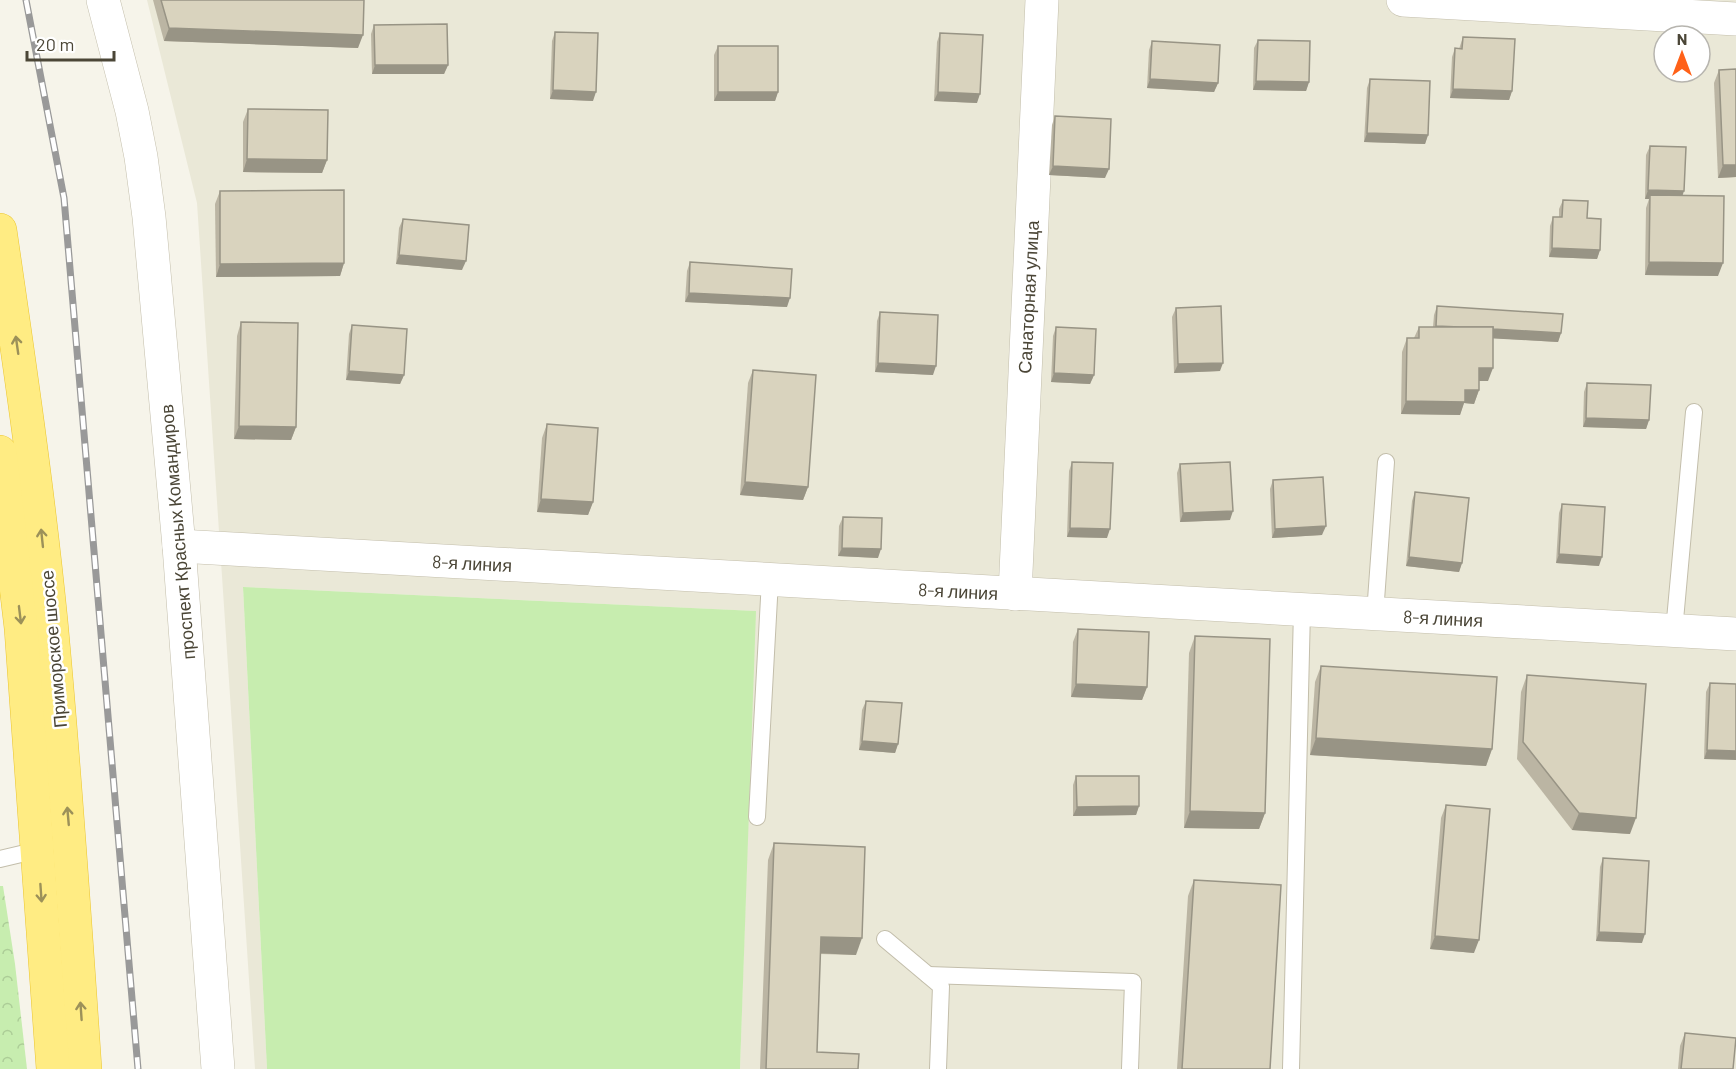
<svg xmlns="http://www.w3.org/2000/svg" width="1736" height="1069" font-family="Barlow,sans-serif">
<defs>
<pattern id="forest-crowns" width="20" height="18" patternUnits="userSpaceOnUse" patternTransform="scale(1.5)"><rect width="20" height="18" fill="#c7edaf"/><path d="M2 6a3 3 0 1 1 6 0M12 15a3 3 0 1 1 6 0" fill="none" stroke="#accd97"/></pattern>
</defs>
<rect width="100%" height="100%" fill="#f6f4ea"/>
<path fill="#eae8d7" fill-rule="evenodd" d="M147,0H1736V1069H740L755,611L243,587L267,1069H255L197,203ZM1664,36H1700V72H1664Z"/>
<path fill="#c7edaf" d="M243,587L756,611L740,1069H267Z"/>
<path fill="url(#forest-crowns)" d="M0,886H3L15,964L27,1069H0Z"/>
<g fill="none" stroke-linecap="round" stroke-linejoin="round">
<defs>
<g id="service">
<path d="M1375,614L1386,462"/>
<path d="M1674,631L1694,412"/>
<path d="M757,817L770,580"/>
<path d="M0,859L38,850"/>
<path d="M885,939L941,986L938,1069"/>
<path d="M928,975L1133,982L1130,1069"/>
<path d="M1291,1069L1302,610"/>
</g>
<g id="minor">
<path d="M1403,0L1736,19"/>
<path d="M179,546L1736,634"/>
<path d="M1015,594L1042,0"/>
</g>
<path id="tertiary" d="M103,0L132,111L141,157L149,217L179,546L218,1069"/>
<g id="trunk">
<path d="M0,230C19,360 38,490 51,621C65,770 75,920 85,1069"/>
<path d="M0,452L21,628L53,1069"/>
</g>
</defs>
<use href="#service" stroke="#c3beab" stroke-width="18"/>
<use href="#minor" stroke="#c3beab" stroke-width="34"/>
<use href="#tertiary" stroke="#c3beab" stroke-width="34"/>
<use href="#trunk" stroke="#ebc52f" stroke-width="34"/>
<use href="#service" stroke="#fff" stroke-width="16"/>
<use href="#minor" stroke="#fff" stroke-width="33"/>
<use href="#tertiary" stroke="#fff" stroke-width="33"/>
<use href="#trunk" stroke="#ffec83" stroke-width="33"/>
<defs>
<path id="rail" d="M26,0L64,198L138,1069"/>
</defs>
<use href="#rail" stroke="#999" stroke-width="7"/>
<use href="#rail" stroke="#fff" stroke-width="4.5" stroke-dasharray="14" stroke-linecap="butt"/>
</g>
<g fill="#bbb5a3">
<path d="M153,0H364L358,48L164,41Z"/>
<path d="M374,25L448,65L444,74H372L371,34Z"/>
<path d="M555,32L593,101L550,99L552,41Z"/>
<path d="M940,33L977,103L934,101L937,42Z"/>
<path d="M1463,37L1512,91L1509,100L1450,98L1452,57L1455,48L1459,49Z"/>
<path d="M1258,40L1309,82L1306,91L1253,90L1254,48Z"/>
<path d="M1152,41L1218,83L1214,92L1147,88L1149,50Z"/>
<path d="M718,46L778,92L775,101H714V55Z"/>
<path d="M1719,70L1736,177L1718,178L1714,83Z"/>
<path d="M1370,79L1428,135L1425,144L1364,142L1367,88Z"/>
<path d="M248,109L327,160L322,173L243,172V122Z"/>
<path d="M1055,116L1105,178L1049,175L1052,125Z"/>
<path d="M1650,146L1683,196L1718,276L1645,275L1646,208L1649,199H1645L1646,155Z"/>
<path d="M220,191L344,263L340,276L216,277L215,204Z"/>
<path d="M1563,200L1600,250L1597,259L1549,257L1550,226L1553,217H1559V209Z"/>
<path d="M403,219L462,270L396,264L399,228Z"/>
<path d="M690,262L787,307L685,302L687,271Z"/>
<path d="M1437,306L1561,333L1558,342L1493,338L1488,381H1479V390L1474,404L1464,403L1460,415L1401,414L1402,352L1407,338H1414L1419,327H1433L1434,315Z"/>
<path d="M1176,308L1220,371L1174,373L1172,317Z"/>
<path d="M880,312L933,375L875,372L877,321Z"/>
<path d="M241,322L296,427L291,440L234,439L237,336Z"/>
<path d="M352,325L404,375L400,384L346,380L349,334Z"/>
<path d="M1056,327L1094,375L1090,384L1051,382L1053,336Z"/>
<path d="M753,370L808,487L803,500L740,495L748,383Z"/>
<path d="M1587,383L1649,420L1646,429L1583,427L1584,392Z"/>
<path d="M547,424L593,502L588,515L537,512L542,438Z"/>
<path d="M1072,462L1107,538L1067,537L1069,471Z"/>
<path d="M1180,464L1230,520L1180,522L1177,473Z"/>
<path d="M1273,480L1322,535L1272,538L1270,489Z"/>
<path d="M1415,492L1462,563L1459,572L1406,566L1412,501Z"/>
<path d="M1562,504L1599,566L1556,563L1559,513Z"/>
<path d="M843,517L878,558L838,556L839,526Z"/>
<path d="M1078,629L1147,687L1142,700L1071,697L1073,642Z"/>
<path d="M1195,636L1265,813L1259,829L1184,828L1189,653Z"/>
<path d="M1321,666L1492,749L1486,766L1310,755L1315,682Z"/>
<path d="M1527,675L1630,834L1572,830L1517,759L1521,692Z"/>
<path d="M1710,683L1736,684L1704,759L1706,692Z"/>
<path d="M866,701L898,744L895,753L859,750L862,710Z"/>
<path d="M1076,776L1139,806L1136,815L1073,816V785Z"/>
<path d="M1446,805L1474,953L1430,949L1441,818Z"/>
<path d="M774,843L856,955L820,954L817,1052L858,1069H760L768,860Z"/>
<path d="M1603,858L1642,943L1596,941L1600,867Z"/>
<path d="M1194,880L1270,1069H1177L1188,896Z"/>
<path d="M1685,1033L1733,1069H1678L1680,1046Z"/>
</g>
<g fill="#989485">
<path d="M169,28L363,35L358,48L164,41Z"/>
<path d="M375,65H448L444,74H372Z"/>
<path d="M1150,79L1218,83L1214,92L1147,88Z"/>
<path d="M1256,81L1309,82L1306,91L1253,90Z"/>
<path d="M1453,89L1512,91L1509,100L1450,98Z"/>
<path d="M553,90L596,92L593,101L550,99Z"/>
<path d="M718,92H778L775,101H714Z"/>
<path d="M938,92L980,94L977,103L934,101Z"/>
<path d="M1367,133L1428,135L1425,144L1364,142Z"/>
<path d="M247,159L327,160L322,173L243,172Z"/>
<path d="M1723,165H1736V177L1718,178Z"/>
<path d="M1053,166L1109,169L1105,178L1049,175Z"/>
<path d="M1648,190L1684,191L1681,200L1650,195L1649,199H1645Z"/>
<path d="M1552,248L1600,250L1597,259L1549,257Z"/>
<path d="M399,255L466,261L462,270L396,264Z"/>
<path d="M1649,262L1723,263L1718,276L1645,275Z"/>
<path d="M344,263L340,276L216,277L220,264Z"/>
<path d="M689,293L790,298L787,307L685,302Z"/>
<path d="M1436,326L1561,333L1558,342L1432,335Z"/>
<path d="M878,363L936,366L933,375L875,372Z"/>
<path d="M1223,363L1220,371L1174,373L1178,364Z"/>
<path d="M1479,368H1493L1488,381H1474Z"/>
<path d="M349,371L404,375L400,384L346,380Z"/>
<path d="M1054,373L1094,375L1090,384L1051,382Z"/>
<path d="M1465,390H1479L1474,404L1464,403L1460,415L1401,414L1406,401Z"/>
<path d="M1586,418L1649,420L1646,429L1583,427Z"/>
<path d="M239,426L296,427L291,440L234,439Z"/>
<path d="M745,482L808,487L803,500L740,495Z"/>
<path d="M541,499L593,502L588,515L537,512Z"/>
<path d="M1233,511L1230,520L1180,522L1183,513Z"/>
<path d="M1326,526L1322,535L1272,538L1275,529Z"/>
<path d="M1070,528L1110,529L1107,538L1067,537Z"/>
<path d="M842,548L881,549L878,558L838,556Z"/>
<path d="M1559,554L1602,557L1599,566L1556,563Z"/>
<path d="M1409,557L1462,563L1459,572L1406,566Z"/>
<path d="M1076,684L1147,687L1142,700L1071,697Z"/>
<path d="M1316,738L1492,749L1486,766L1310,755Z"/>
<path d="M862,741L898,744L895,753L859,750Z"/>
<path d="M1707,750L1736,751V760L1704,759Z"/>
<path d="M1139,806L1136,815L1073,816L1077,807Z"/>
<path d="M1190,811L1265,813L1259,829L1184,828Z"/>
<path d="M1579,813L1636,818L1630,834L1572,830Z"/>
<path d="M1599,932L1645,934L1642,943L1596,941Z"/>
<path d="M1435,936L1479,940L1474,953L1430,949Z"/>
<path d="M821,937L862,938L856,955L815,953Z"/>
</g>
<g fill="#d9d3be" stroke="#989485" stroke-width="1.5">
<path d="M161,0H364L363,35L169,28Z"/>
<path d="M447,24L448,65H375L374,25Z"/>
<path d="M555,32L598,33L596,92L553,90Z"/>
<path d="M940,33L983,35L980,94L938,92Z"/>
<path d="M1463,37L1515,39L1512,91L1453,89L1455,48L1462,49Z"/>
<path d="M1258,40L1310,41L1309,82L1256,81Z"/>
<path d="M1152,41L1220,45L1218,83L1150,79Z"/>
<rect x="718" y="46" width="60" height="46"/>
<path d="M1736,69V165H1723L1719,70Z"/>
<path d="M1370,79L1430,81L1428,135L1367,133Z"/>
<path d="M248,109L328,110L327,160L247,159Z"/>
<path d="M1055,116L1111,119L1109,169L1053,166Z"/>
<path d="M1650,146L1686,147L1684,191L1648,190Z"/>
<path d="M344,190V263L220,264V191Z"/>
<path d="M1650,195L1724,196L1723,263L1649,262Z"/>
<path d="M1563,200L1588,201L1587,218L1601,219L1600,250L1552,248L1553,217H1562Z"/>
<path d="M403,219L469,225L466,261L399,255Z"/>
<path d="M690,262L792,269L790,298L689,293Z"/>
<path d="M1221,306L1223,363L1178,364L1176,308Z"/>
<path d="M1437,306L1563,314L1561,333L1493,329V327H1460L1436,326Z"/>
<path d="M880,312L938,315L936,366L878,363Z"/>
<path d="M241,322L298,323L296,427L239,426Z"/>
<path d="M352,325L407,329L404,375L349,371Z"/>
<path d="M1056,327L1096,329L1094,375L1054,373Z"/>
<path d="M1419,327H1493V368H1479V390H1465V402L1406,401L1407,338H1419Z"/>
<path d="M753,370L816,375L808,487L745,482Z"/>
<path d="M1587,383L1651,385L1649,420L1586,418Z"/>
<path d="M547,424L598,428L593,502L541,499Z"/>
<path d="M1072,462L1113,463L1110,529L1070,528Z"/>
<path d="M1230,462L1233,511L1183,513L1180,464Z"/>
<path d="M1323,477L1326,526L1275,529L1273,480Z"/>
<path d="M1415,492L1469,498L1462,563L1409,557Z"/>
<path d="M1562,504L1605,507L1602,557L1559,554Z"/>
<path d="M843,517L882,518L881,549L842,548Z"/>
<path d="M1078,629L1149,632L1147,687L1076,684Z"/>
<path d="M1195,636L1270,639L1265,813L1190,811Z"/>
<path d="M1321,666L1497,677L1492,749L1316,738Z"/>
<path d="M1527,675L1646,684L1636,818L1579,813L1523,742Z"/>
<path d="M1710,683L1736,684V751L1707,750Z"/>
<path d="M866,701L902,703L898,744L862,741Z"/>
<path d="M1076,776H1139V806L1077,807Z"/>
<path d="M1446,805L1490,809L1479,940L1435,936Z"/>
<path d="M774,843L865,847L862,938L821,937L817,1052L859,1054L858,1069H766Z"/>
<path d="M1603,858L1649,861L1645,934L1599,932Z"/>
<path d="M1194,880L1281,885L1270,1069H1182Z"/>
<path d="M1685,1033L1736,1038L1733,1069H1681Z"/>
</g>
<defs><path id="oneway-shaft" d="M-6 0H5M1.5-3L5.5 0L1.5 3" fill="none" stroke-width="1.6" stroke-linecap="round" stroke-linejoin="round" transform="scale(1.5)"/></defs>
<g stroke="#9c9159">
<use href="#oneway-shaft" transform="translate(17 345) rotate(-98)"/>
<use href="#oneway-shaft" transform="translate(42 538) rotate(-96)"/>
<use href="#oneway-shaft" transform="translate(20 615) rotate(83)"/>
<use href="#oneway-shaft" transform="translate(68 816) rotate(-95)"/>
<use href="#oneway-shaft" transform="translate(41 893) rotate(86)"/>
<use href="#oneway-shaft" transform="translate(81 1011) rotate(-94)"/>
</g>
<g text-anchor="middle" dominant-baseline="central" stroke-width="5" stroke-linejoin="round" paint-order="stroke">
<g font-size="18" fill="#4b4637" stroke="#fff">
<text transform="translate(1028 297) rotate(-87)">Санаторная улица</text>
<text transform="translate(177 532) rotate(-95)">проспект Красных Командиров</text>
<text transform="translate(472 563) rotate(3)">8-я линия</text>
<text transform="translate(958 591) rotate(3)">8-я линия</text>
<text transform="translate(1443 618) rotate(3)">8-я линия</text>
<text transform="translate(53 649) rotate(-95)">Приморское шоссе</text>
</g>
</g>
<g transform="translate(1682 54)"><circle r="28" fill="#ffffff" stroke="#b7b5af" stroke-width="1.5"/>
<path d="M0-4.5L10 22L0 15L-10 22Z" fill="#ff6118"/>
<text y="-9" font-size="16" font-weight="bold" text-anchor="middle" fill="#4b4637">N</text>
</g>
<path d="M27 51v9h87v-9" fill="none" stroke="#4b4637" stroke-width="3"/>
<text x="36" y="51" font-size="18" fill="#4b4637" stroke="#ffffff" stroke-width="4.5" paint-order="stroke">20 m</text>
</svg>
